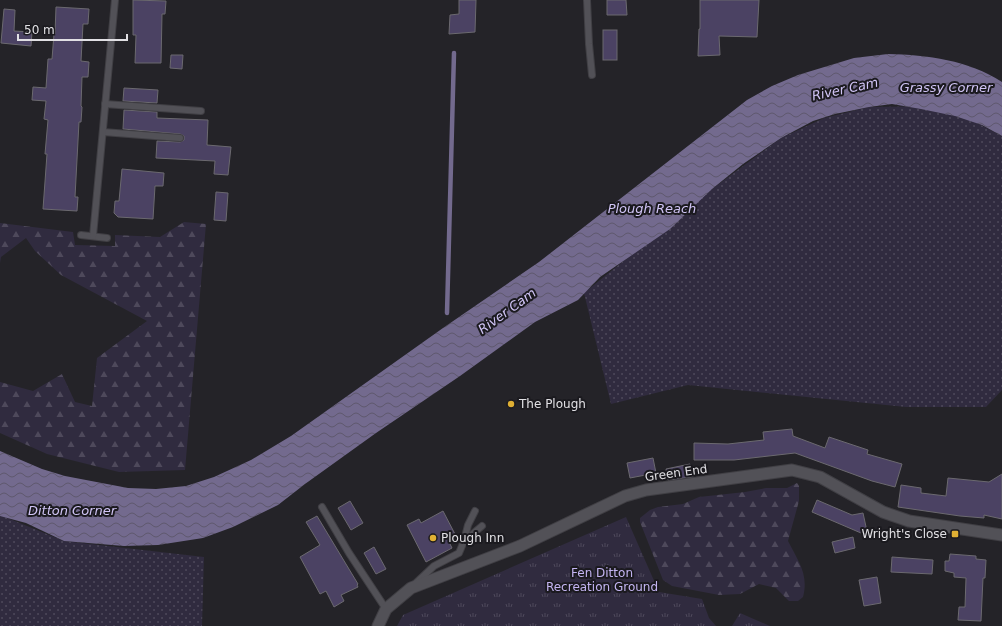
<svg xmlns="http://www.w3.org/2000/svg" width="1002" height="626" font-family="'DejaVu Sans',sans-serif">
<defs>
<pattern id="grass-dots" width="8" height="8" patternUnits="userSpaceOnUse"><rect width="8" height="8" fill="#302b3f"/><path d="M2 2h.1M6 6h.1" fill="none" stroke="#4e495b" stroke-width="1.8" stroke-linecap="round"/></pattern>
<pattern id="forest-firs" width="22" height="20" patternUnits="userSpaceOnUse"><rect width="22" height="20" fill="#302b3f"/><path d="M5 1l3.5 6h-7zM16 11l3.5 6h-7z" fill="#4e495b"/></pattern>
<pattern id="park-tufts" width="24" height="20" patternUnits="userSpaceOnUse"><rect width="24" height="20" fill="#302b3f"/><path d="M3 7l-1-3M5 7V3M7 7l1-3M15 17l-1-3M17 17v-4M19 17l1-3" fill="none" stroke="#4e495b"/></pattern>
<pattern id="water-waves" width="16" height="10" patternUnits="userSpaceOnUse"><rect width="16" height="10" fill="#736a8e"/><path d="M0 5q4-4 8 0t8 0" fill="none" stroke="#5e586d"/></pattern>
</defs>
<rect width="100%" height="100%" fill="#242328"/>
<g fill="url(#grass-dots)">
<path d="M944,106L1002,136V390L986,407H906L688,385L611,404L584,293L712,189L781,138L824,118L869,107Z"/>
<path d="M0,515L64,541L204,557L202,626H0Z"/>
</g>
<g fill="url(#forest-firs)">
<path d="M184,222L206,224L185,470L119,472L47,454L0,433V382L33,391L62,374L75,402L92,406L97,358L147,321L61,275L35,251L26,238L1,257L0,263V223L73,232L75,245L115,246V235L160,237Z"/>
<path d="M797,483L799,486V501L788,541C798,561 809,574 803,597L798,601H789L776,588L759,584L740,594L719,595L672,586L663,580L640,522V518L650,510L658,507L683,504L699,497L745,492L766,488H787Z"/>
</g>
<g fill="url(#park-tufts)">
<path d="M626,517L659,592L702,599L709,618L716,626H397L403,615Z"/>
<path d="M740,613L770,626H732Z"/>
</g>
<path fill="url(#water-waves)" d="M888,54C928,55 968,60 1002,82V136L982,125L955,116L921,109L892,104L869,107L835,114L813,121L781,138L743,164L712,189L670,229L600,277L578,300L535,322L460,376L376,433L305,484L278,505L233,527L203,538L158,545L124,546L64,541L26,523L0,516V451L42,469L65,476L128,488L156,489L186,486L214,477L251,460L291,436L443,328L539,262L747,100L772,86L798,75L854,58Z"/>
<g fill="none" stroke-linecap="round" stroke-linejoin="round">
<path stroke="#736a8e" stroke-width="4.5" d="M447,313L454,53"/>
</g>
<g fill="#4b4263" stroke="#6b696f">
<path d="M133,0L166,1L165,14H162L161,63H135L136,35H133Z"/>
<path d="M459,0H476L475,32L449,34L450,15L459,14Z"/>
<path d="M607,0H626L627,15H607Z"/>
<path d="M700,0H759L757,37L719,36L720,55L698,56L699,29H700Z"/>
<path d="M56,7L89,9L88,24H83L81,61L89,62L88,77H82L81,106L82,107L81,122H79L75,197H78L77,211L43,209L47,154H45L48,120L44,119L46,101L32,100L33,87L46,88L48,59H52L54,34H55Z"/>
<path d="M4,9L15,10L14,31L32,32L31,46L1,43Z"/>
<rect x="603" y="30" width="14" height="30"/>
<path d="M171,55H183L182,69L170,68Z"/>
<path d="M124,88L158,90L157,103L123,101Z"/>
<path d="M124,110L157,112V118L208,120L207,145L231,147L228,175L214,174L215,161L156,158L157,141L180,142L184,140V136L180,134L123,129Z"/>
<path d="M122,169L164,173L163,186H155L153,219L118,217L114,213L115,201H119Z"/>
<path d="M216,192L228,193L226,221L214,220Z"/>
<path d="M792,429L793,436L825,448L829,437L868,450L867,454L902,464L895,487L872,481L795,453L734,460H694V443L728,444L764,440L763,432Z"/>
<path d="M653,458L656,473L630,478L627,463Z"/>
<path d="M690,464L693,477L668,480L666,469Z"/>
<path d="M1002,474V519L984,515V518L960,516L898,507L901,485L921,488V493L946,496L948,478L989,482Z"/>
<path d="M817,500L852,515L863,513L868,536L812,512Z"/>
<path d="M350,501L363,523L351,530L338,508Z"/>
<path d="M443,511L456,536L448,540L452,548L426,562L407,525L419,519L421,523Z"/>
<path d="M317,516L358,584L357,585L358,587L341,595L344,601L334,607L326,591L320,594L300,557L320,545L306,522Z"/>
<path d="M853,537L855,548L835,553L832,542Z"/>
<path d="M374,547L386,569L376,574L364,553Z"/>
<path d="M950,554L976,556V559L986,560L985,578H983L981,621L958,620L959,607H965L966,578L954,577V573L945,571V561H949Z"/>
<path d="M892,557L933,560L932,574L891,572Z"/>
<path d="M877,577L881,603L864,606L859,580Z"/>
</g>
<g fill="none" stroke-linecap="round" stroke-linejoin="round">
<defs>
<g id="service">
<path d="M587,0L589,44L592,75"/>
<path d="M105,104L201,111"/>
<path d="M103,132L180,138"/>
<path d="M81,235L107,238"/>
<path d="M93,236L115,0"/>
<path d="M322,507L349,553L386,609"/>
<path d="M464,541L482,526"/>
<path d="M416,583L434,566L459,553L464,541L468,525L475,511"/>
</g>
<path id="minor" d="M378,626L386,609L411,588L520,546L625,496L646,490L792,470L820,477L883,512L909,521L1002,535"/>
</defs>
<use href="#service" stroke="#403f44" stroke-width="8"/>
<use href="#minor" stroke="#403f44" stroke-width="13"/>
<use href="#service" stroke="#525157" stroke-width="6"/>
<use href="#minor" stroke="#525157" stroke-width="11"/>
</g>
<g fill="#e0b034" stroke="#1b1a1f" stroke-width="1.5">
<circle cx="511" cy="404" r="4"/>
<rect x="951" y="530" width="8" height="8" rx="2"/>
<circle cx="433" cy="538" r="4"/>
</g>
<g text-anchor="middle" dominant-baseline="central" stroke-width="4" stroke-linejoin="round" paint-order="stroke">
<g font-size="12" fill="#e1e0e4" stroke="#1b1a1f" text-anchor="start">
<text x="519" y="404">The Plough</text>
<text x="947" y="534" text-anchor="end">Wright's Close</text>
<text x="441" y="538">Plough Inn</text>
</g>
<g font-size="12" fill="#e1e0e4" stroke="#1b1a1f">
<text transform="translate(676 473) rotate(-8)">Green End</text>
</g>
<g font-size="12" fill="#c3b4f1" stroke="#1b1a1f">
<text x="602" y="573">Fen Ditton<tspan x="602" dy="14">Recreation Ground</tspan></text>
</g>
<g font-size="13" font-style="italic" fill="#d1c5f6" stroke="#1b1a1f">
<text x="946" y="87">Grassy Corner</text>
<text transform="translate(845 89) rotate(-12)">River Cam</text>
<text x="652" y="208">Plough Reach</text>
<text transform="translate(507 311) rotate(-36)">River Cam</text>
<text x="72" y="510">Ditton Corner</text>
</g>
</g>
<path d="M18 34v6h109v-6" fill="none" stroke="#e1e0e4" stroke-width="2"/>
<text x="24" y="34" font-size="12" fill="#e1e0e4" stroke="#1b1a1f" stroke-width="3" paint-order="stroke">50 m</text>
</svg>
